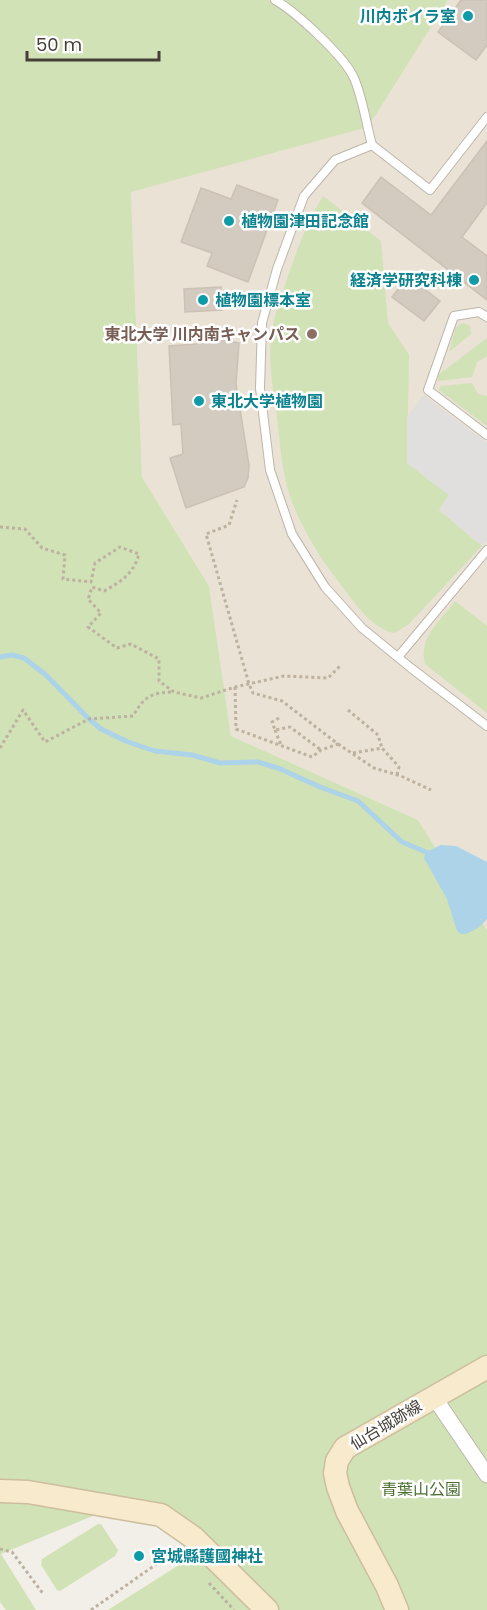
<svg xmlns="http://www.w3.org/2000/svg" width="487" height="1610" font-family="Poppins,'Noto Sans JP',sans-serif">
<rect width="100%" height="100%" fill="#f2efe9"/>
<path fill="#eae2d4" d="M448,0H487V930L418,820L231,736L209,586L142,477L131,191L367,127Z"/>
<g fill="#d1e2b6">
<path d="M0,0H448L368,127L131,192L142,477L209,586L231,736L418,820L487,930V1610H279L274,1603L202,1535L100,1513L1,1554L36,1610H6L0,1602Z"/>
<path d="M323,196L381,241L388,323L409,355L407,463L449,495L439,510L482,546L408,625L394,633C372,629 354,602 341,585C321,560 302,529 291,499C281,471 280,439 276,409C272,384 268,357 272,332C275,314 281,297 287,279C297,250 307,222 323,196Z"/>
<path d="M463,323L470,326L471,334L449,352L456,327Z"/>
<path d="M487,338V356L477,362L472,377L438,381V375Z"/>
<path d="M472,383L478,394L487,396V426L439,390L440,386Z"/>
<path d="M455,601L487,626V713L425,664C418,638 440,621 455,601Z"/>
<path d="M98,1524H101L118,1550L115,1556L60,1591L57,1590L41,1565L42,1559Z"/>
<path d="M193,1556L206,1566L250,1610H108Z"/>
</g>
<path fill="#e1dfdd" d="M423,395L487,443V540L482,546L439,510L449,495L407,463V417Z"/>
<path fill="#acd3e8" d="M441,845L456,846L487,862V919L478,928L466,934H461L457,931L447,899L424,858L426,852Z"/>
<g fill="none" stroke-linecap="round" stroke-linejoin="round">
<path stroke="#acd3e8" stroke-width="5" d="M0,657L12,655L24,658L46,675L89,719L101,729L128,742L155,751L192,755L220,763L258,762L278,768L320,787L358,801L402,842L426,852"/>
</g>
<g fill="#d3cac0" stroke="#ccc1b4" stroke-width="1.5">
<path d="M461,0H487V45L476,60L438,32Z"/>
<path d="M487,141V203L462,237L487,256V300L362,203L381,177L431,215Z"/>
<path d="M237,185L278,200L248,282L207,266L212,253L181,242L201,188L231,199Z"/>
<path d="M408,276L440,301L424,321L392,297Z"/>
<path d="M221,287L222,310L185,312L184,289Z"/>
<path d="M197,336L239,343L236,384L249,465L248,478L244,487L186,508L170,458L183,454L181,424L173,425L169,346L197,344Z"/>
</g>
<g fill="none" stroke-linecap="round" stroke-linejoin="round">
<defs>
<g id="lane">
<path d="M275,0C295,11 345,57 354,78C363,99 366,123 372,145"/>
<path d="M487,117L430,190L372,145L335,160L304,196L277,269L262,323L260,388L270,470L292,534L325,587L362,628L411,668L487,726"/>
<path d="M487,317L479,312L454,316L428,390L487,435"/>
<path d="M398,657L487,550"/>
</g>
<path id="street" d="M434,1397L487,1475"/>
<g id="secondary">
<path d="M0,1491L28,1492L161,1515L194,1538L267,1610"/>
<path d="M397,1610L387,1586L347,1511L338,1487L335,1473L337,1461L345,1448L487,1367"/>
</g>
</defs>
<use href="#lane" stroke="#bdb6ac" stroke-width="10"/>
<use href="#street" stroke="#bdb6ac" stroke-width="17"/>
<use href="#secondary" stroke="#ccbe9e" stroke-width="25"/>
<g stroke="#bdb19f" stroke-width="3" stroke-dasharray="3 3" stroke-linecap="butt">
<path d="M0,527L25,529L42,548L65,555L63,579L91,582L95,563L120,547L139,554C134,573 121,582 104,591L92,587L88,599L101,613L88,627L117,648L131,644L159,659V681L174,692L201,698L235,687L284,676L328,678L340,666"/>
<path d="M235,687L236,729L312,757L321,750L338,744L282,701L253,693L249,684L206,534L229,525L237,500"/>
<path d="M348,710L378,735L382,748"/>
<path d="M279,718L272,722L275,730L290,727L321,750"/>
<path d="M275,730L281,745"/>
<path d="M338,744L374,768L401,776L431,790"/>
<path d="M0,748L23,710L45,742L89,719L133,716C144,697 150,693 172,692"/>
<path d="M353,753L382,748L399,767L397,775"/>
<path d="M0,1549L12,1552L44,1595"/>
<path d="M209,1583L234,1610"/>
<path d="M91,1610L178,1549"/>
</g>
<use href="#lane" stroke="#fff" stroke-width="8"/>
<use href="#street" stroke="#fff" stroke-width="15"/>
<use href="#secondary" stroke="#f8ebcd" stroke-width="22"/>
</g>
<g fill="#0f9aa8" stroke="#fff" stroke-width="2">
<circle cx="468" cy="16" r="6"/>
<circle cx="229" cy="221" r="6"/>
<circle cx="474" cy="280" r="6"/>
<circle cx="203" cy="300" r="6"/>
<circle cx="199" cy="401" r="6"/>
<circle cx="139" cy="1556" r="6"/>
</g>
<circle fill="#8d6e63" stroke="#fff" stroke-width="2" cx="312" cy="334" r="6"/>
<g text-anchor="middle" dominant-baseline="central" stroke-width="5" stroke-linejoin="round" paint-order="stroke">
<g font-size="16" font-weight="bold" fill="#0d838f" stroke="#fff" text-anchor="start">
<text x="456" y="16" text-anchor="end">川内ボイラ室</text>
<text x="241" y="221">植物園津田記念館</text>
<text x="462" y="280" text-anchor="end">経済学研究科棟</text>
<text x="215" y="300">植物園標本室</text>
<text x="211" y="401">東北大学植物園</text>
<text x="151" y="1556">宮城縣護國神社</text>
</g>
<g font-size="16" font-weight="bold" fill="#785e54" stroke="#fff" text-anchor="end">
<text x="300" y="334">東北大学 川内南キャンパス</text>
</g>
<g font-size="16" fill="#453f38" stroke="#fff">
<text transform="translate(386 1425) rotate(-31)">仙台城跡線</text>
</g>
<g font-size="16" fill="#4d7032" stroke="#fff">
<text x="421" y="1489">青葉山公園</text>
</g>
</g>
<path d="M27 51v9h132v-9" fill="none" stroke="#453f38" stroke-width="3"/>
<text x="36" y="51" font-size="18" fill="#453f38" stroke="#ffffff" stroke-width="4.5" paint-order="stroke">50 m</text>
</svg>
